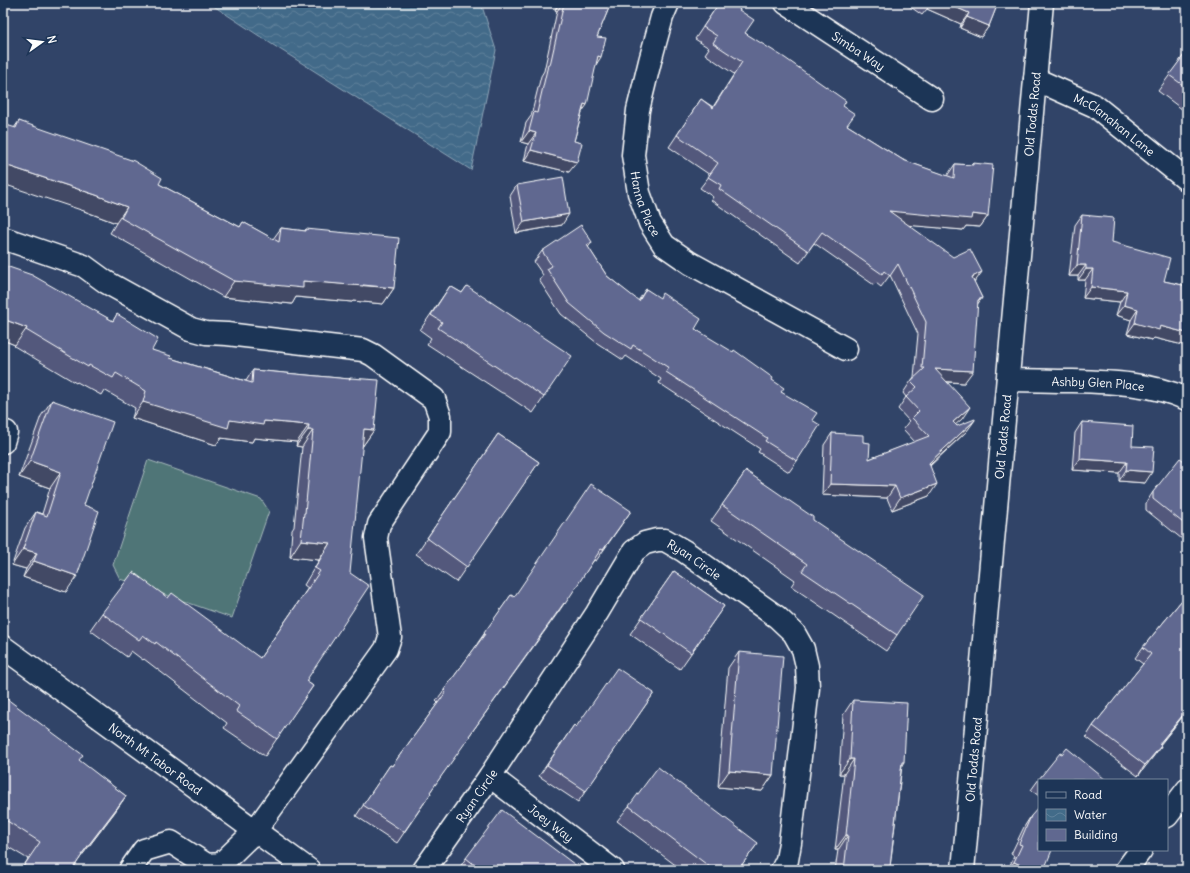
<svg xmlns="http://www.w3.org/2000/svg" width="1190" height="873" font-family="Delius,sans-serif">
<defs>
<pattern id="water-waves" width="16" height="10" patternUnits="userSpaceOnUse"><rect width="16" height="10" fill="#426b89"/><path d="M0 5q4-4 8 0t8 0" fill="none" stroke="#5e819b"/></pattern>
</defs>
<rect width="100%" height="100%" fill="#314468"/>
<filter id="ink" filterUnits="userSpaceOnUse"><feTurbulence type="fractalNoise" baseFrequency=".025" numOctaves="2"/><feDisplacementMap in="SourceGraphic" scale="8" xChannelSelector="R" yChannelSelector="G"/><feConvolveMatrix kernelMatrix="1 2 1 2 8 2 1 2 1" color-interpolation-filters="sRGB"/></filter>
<g filter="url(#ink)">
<path fill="#4f7577" stroke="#a7babb" d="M148,460L261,499L269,511L232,618L120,579L113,565Z"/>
<path fill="url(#water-waves)" stroke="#8ea6b8" d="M209,3H481L496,50L471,170L270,43Z"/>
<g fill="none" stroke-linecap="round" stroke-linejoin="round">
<defs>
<g id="minor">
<path id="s1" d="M668,3L662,17L650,61L638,110L633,155L639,193L650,223L664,245L690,263L846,349"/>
<path id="s2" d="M786,3L932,99"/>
<path id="s3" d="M1035,79L1095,106L1187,180"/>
<path d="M3,238L84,266L106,282L191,329L206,333L227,334L363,350L373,355L434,399L440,416V432L379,524L376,538L390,637L386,649L255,831L221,864L207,865L171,842L144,850L130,870"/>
<path id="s4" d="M1008,380C1029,380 1051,381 1072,381C1111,382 1151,383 1187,399"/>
<path d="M3,442L6,432"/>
<path id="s5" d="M3,647L309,870"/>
<path id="s6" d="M490,776L613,870"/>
<path d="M1167,816L1187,790"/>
<path id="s7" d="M424,870L490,776L597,613L634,551L645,543L657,540H665L684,551L777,617L794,633L803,649L807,666L808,688L790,843L787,860L782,870"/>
<path d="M1126,870L1141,850"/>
</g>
<g id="major">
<path id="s8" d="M963,870L1042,3"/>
</g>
</defs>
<use href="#minor" stroke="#fff" stroke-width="25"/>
<use href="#major" stroke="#fff" stroke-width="25"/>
<use href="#minor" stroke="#1d3557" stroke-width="22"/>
<use href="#major" stroke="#1d3557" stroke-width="22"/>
</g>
<g fill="#53597c" stroke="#fff">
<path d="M558,3H611L597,37L596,64L582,112L574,141L569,172L524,161L528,144L521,142L526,123L531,116L541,76L544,71L557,11L555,10Z"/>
<path d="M719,3H743L739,10L745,33L843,106L847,125L903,160L947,176L955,164L971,165L973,163L988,216L980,227L966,226L963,230L909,225L974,282L982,298L977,304L964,383L946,382L962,419L955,424L957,426L967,431L930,466L929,496L892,510L887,498L822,495L824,445L832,433L863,442L869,459L915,442L903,429L909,421L898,409L906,397L903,393L911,381L914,377L918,334L890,275L881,287L876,283L874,285L814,243L800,263L711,200L713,197L700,188L710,175L669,147L701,99L713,107L734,74L705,54L709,48L695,39Z"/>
<path d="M905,3H998L989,26L981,37L960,28L961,24L927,9L922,15Z"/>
<path d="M1187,51V113L1158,91Z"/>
<path d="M19,121L159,184L240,227L243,222L273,239L281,228L305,231L306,229L394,288L383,304L353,301L352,302L296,297L292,304L223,297L110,233L116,223L84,211L14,128Z"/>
<path d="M517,185L562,225L516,233L510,196Z"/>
<path d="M1082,215L1112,242L1164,281L1187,286V346L1154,338L1152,340L1127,334L1131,320L1116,315L1120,302L1083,298L1085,280H1078V276H1069L1075,225Z"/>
<path d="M592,242L588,247L607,276L638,301L646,289L695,329L772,380L781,392L812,420L797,461L789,472L758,452L760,449L659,383L661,379L626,356L623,360L597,343L561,314L539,280L543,275L534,262L542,251Z"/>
<path d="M3,265L113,321L117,314L152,350L170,358L246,381L253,370L349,379L350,378L374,430L362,447L306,681L313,686L265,756L224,728L227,723L144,659L143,660L131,651L127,657L90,630L102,613L168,598L260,658L308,588L304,585L319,560L290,557L292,530L294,527L302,447L296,446L297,442L254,438L252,442L221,438L216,445L132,418L135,408L104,390L101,395L77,382L76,383L14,346L15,345L3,340Z"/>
<path d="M450,286L462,293L467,286L544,397L533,413L503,393H502L427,344L431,338L420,330Z"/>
<path d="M52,400L84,505L66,592L23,577L26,569L12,565L25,528L36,512L42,514L50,488L19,477L41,416Z"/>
<path d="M1082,422L1132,446L1145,483L1119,481V473L1072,470L1075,433Z"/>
<path d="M498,434L539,462L456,582L416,554Z"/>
<path d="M1187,463V543L1146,510V503L1153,492Z"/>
<path d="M746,471L813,520L897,635L886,651L791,586L795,580L711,521Z"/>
<path d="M631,511L596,561L594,560L557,614L469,736L430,792L431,793L397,843L356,816L390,765L392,766L438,703L436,701L477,645V644L511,595L514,597Z"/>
<path d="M674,571L724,606L680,669L630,634Z"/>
<path d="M1187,594V711L1160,745L1161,746L1138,776L1086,737L1093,726L1143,664L1135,658L1143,647Z"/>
<path d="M739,652L773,775L762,791L718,787L728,668Z"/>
<path d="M654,693L578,802L539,776L574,725L576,727Z"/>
<path d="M3,696L79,761L126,796L114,813L82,855L72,870H21L28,859L3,844Z"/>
<path d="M853,700L904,762L902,765L890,867L897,870H835L838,850H835L844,774H839L843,715Z"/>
<path d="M1062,754L1106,780H1039V796L1031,790L1039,779Z"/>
<path d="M629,806L758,843L738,870H682L617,821Z"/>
<path d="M1031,816L1044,870H1008L1014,856L1011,854L1024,827Z"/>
<path d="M466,858L582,870H458Z"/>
</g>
<g fill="#434965" stroke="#fff">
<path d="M560,3H563L557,11L555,10Z"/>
<path d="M931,3H946L969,13L961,24L927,9Z"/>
<path d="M967,17L989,26L981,37L960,28Z"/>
<path d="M598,56L601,57L594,68Z"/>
<path d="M584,104L587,105L579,116Z"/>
<path d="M529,131L536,133L528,144L521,142Z"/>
<path d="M531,150L577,162L569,172L524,161Z"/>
<path d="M5,165L96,195L127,207L116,223L84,211L3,184V167Z"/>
<path d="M889,211L972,214L988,216L980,227L966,226L963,230L881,223Z"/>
<path d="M569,214L562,225L516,233L524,222Z"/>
<path d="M592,242L584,253L587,245Z"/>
<path d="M1077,265H1086L1078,276H1069Z"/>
<path d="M1086,269H1093L1085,280H1078Z"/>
<path d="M982,272L974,283L972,277Z"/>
<path d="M234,281H303L394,288L383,304L353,301L352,302L296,297L292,304L223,297Z"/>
<path d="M1091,287L1127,291L1120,302L1083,298Z"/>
<path d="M982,298L974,309L978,300Z"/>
<path d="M1124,305L1138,309L1131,320L1116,315Z"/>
<path d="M3,319L27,328L15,345L3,340Z"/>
<path d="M1135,323L1160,326L1187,333V346L1154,338L1152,340L1127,334Z"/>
<path d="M935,369L973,371L964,383L926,380Z"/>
<path d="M143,402L230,420L264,421L309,425L297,442L254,438L252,442L221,438L216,445L132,418Z"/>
<path d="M970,407L962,419L945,434L953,422Z"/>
<path d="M975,420L967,431L920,474L929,463Z"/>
<path d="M364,429L374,430L362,447L352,446Z"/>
<path d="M308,430H313L302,447L296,446Z"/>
<path d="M1080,459L1127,462L1119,473L1072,470Z"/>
<path d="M30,461L61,472L50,488L19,477Z"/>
<path d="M1126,470L1152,472L1145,483L1119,481Z"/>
<path d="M830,484L895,486L887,498L822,495Z"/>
<path d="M937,484L929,496L892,510L900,498Z"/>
<path d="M301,540L330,543L319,560L290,557Z"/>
<path d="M23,549L37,553L26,569L12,565Z"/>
<path d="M34,561L77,576L66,592L23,577Z"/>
<path d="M1187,710V711L1151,755L1159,744Z"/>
<path d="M1161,746L1153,757L1138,776L1145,765Z"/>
<path d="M850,759H854L844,774H839Z"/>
<path d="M729,771L773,775L762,791L718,787Z"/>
<path d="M126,796L114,813L71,870L81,855Z"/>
<path d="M846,835H848L838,850H835Z"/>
<path d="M1014,862L1033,870H1008Z"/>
</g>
<g fill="#606890" stroke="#fff">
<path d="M564,3H611L597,37L606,38L601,57L598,56L587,105L584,104L574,141L582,143L577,162L531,150L536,133L529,131L534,112L537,113L548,65H550Z"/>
<path d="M719,3H743L739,10L754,20L745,33L785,58L846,101L843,106L855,114L847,125L903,160L954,178L955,164L973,165V163L993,165L988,216L972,214L971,219L889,211L953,257L970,249L982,272L972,277L982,298L978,300L973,371L935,369L970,407L953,422L957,426L975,419V420L929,463L937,484L900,498L895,486L830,484L832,433L863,435V442L870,443L869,459L929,436L912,418L919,411L906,397L917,387L911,381L925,368H922L926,322L898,264L890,276L884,271L882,274L822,232L808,251L719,189L721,185L708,177L718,163L677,135L701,99L713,108L742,62L713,43L717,36L703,27Z"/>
<path d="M946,3H998L989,26L967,17L969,13Z"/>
<path d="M1187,51V88L1169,75Z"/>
<path d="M19,121L134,161L162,178L159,184L240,227L243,222L279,242L281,228L306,231V229L399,238L394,288L363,285V286L303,281V288L234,281L121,218L127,207L96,195L5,165L3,170V124L16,128Z"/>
<path d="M563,177L569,214L524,222L517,185Z"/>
<path d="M1082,215L1114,218L1112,242L1170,258L1164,281L1187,286V333L1160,326L1159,330L1135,323L1138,309L1124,305L1127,291L1091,287L1093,269H1086V265H1077Z"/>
<path d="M581,225L592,242L587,245L607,276L639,301L646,289L660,298L662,293L701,319L695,329L733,352L734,350L773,378L772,380L784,388L781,392L817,413L812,420L820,425L797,461L765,441L767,438L666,372L669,368L633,345L631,349L604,332L569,303L547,269L552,266L542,251Z"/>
<path d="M3,265L32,275L113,321L117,314L158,339L152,350L171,356L170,358L252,383L253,370L350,379V378L379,380L374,430L364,429L350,573L369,586L306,681L313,686L277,739L236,711L239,706L156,642L155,644L143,635L139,640L102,613L133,572L168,598L172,593L260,658L320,571L315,568L330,543L301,540L304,513H305L313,430H308L309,425L264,421L263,425L230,420L228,428L143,402L146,391L116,373L113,378L89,365L88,367L26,330L27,328L3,319Z"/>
<path d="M450,286L462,293L467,286L572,356L544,397L514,377L513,378L438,328L442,322L431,315Z"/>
<path d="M52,400L113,422L84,505L99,511L77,576L34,561L37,553L23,549L36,512L47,516L61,472L30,461Z"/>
<path d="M1082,422L1133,426L1132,446L1154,447L1152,472L1126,470L1127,462L1080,459Z"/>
<path d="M498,434L539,462L467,567L427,538Z"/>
<path d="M1180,458L1187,463V526L1153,499V492Z"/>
<path d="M746,471L813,517V520L924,595L897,635L802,571L807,564L722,505Z"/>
<path d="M591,484L631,511L603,550L601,549L565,604L564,603L469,736H470L430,792L431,793L404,832L363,805L390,765L392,766L446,692L444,690L485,634L484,633L511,595L514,597Z"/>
<path d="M674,571L724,606L691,653L641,618Z"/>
<path d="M1187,594V710L1159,744L1161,746L1145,765L1093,726L1151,654L1143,647Z"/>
<path d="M739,652L783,656L773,775L729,771Z"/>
<path d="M617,668L654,693L586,791L547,765L574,725L576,727Z"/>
<path d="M3,696L83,755L79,760L126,796L81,855H82L72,870H21L40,842L4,819L3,820Z"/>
<path d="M853,700L907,703L904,762H902L890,867H898L897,870H844L848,835H846L854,759H850Z"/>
<path d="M1067,748L1106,780H1040L1039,779L1060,753L1062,754Z"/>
<path d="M658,767L758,843L738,870H714L629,806Z"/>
<path d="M1039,807V850H1052L1044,870H1033L1014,862L1022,845L1019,844L1031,816Z"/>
<path d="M502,810L582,870H481L466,858Z"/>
</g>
</g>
<g text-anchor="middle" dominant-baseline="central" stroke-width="3.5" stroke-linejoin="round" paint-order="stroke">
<g font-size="12" fill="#fff" stroke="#1d3557">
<text stroke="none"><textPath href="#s2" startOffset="87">Simba Way</textPath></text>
<text stroke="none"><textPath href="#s8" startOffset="759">Old Todds Road</textPath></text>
<text stroke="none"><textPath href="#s3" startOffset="92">McClanahan Lane</textPath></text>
<text stroke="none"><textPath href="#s1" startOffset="207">Hanna Place</textPath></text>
<text stroke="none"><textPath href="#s4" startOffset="90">Ashby Glen Place</textPath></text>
<text stroke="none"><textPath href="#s8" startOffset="435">Old Todds Road</textPath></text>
<text stroke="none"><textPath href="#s7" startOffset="451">Ryan Circle</textPath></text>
<text stroke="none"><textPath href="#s5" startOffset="189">North Mt Tabor Road</textPath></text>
<text stroke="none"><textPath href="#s8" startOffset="111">Old Todds Road</textPath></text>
<text stroke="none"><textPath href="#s7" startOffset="91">Ryan Circle</textPath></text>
<text stroke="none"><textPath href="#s6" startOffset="77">Joey Way</textPath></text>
</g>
</g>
<rect width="1190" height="873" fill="none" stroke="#1d3557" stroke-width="16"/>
<rect x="8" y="8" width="1174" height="857" fill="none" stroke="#fff" stroke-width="1.5" filter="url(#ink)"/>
<rect x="1038" y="779" width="130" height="72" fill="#1d3557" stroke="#77869a"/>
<rect x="1046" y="792" width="20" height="6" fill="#1d3557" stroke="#77869a"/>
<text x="1074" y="799" font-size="12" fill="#ffffff">Road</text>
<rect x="1046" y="809" width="20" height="12" fill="url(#water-waves)" stroke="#77869a"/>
<text x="1074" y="819" font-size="12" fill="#ffffff">Water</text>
<rect x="1046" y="829" width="20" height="12" fill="#606890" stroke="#77869a"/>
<text x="1074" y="839" font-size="12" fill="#ffffff">Building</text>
<g transform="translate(42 42) rotate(76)" stroke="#1d3557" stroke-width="3" paint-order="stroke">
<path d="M0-3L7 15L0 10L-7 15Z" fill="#ffffff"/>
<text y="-6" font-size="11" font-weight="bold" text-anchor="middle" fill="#ffffff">N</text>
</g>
</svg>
